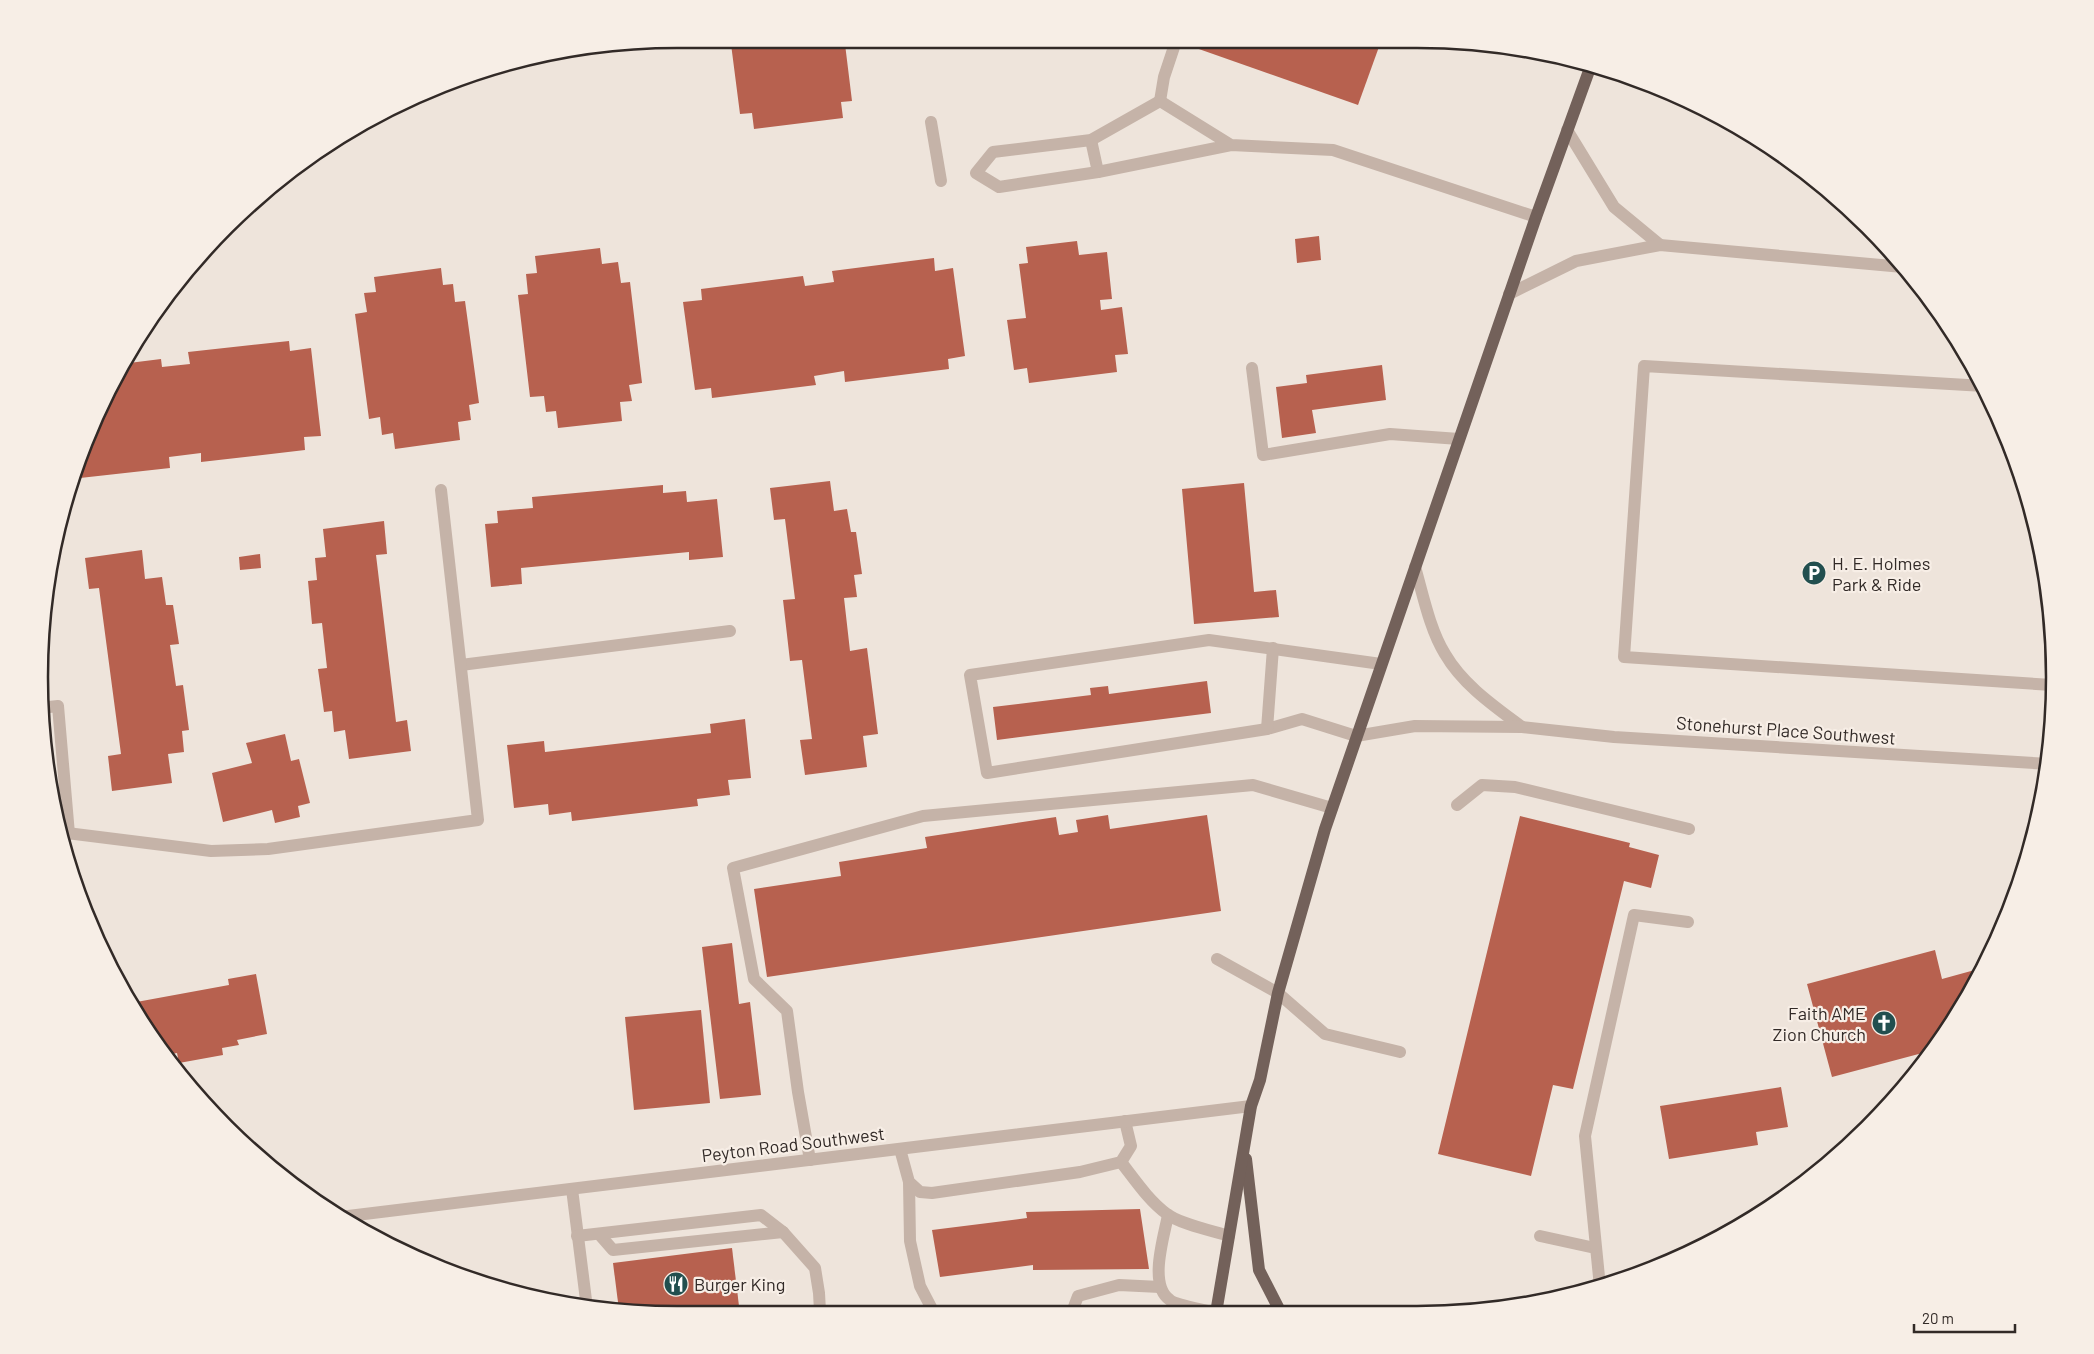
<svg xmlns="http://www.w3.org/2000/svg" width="2094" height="1354" font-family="Barlow,sans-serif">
<rect width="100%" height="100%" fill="#eee4db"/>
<g fill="#b7614f">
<path d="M731,44H845L852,101L841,102L843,118L754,129L752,113L740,114Z"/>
<path d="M1198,44H1380L1358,105L1196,48Z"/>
<path d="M1319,236L1321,260L1297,263L1295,239Z"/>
<path d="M1077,241L1079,255L1107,252L1112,299L1100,300L1101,310L1122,307L1128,354L1115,355L1117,372L1029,383L1027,368L1014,370L1007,320L1026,318L1019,264L1028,263L1026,247Z"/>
<path d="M600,248L602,264L618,262L621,283L630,282L642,383L629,385L632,401L620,402L622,421L558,428L556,411L546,412L544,396L530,397L518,295L528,294L526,274L537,273L535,256Z"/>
<path d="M934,258L935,271L953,268L965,356L948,359L949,369L845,382L844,371L814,376L816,385L712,398L711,388L695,390L683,302L702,300L701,289L803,276L805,286L834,282L832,271Z"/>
<path d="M441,268L443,285L453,284L455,302L465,301L479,403L469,405L471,420L458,422L460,440L395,449L393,433L382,435L380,417L369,419L355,314L367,312L364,293L376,292L374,277Z"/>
<path d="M289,341L290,351L311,348L321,436L304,437L305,450L201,462V453L169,457L170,468L71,479L73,472L121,364L161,359L162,367L190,364L188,352Z"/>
<path d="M1382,365L1386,400L1312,410L1316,433L1282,438L1276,387L1307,383L1306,375Z"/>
<path d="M830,481L834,511L847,509L851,532H856L862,574L854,575L857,597L844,598L850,651L867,648L878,734L863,736L867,767L805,775L800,740L812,739L802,660L790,661L783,600L795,599L785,519L774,520L770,488Z"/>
<path d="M1244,483L1254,592L1276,590L1279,617L1194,624L1182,489Z"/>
<path d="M663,485V493L686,491L687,502L717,499L723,557L689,560V552L521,568L522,584L491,587L485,524L498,523L497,511L533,508L532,497Z"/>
<path d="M384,521L387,554L376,555L396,722L407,720L411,751L349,759L345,730L334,732L332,711L324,712L318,669L327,668L322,623L312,624L308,581L317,580L315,558L326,557L323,529Z"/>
<path d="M142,550L145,579L162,577L166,605H173L179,644L170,645L176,686L183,685L189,730L182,731L184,752L168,754L172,783L112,791L108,756L121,754L99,588L89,589L85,558Z"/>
<path d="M260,554L261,568L240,570L239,557Z"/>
<path d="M44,615L48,639L40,640V636Z"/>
<path d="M1207,681L1211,713L997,740L993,707L1091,695L1090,688L1108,686L1109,694Z"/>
<path d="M745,719L751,778L728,780L730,795L697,799L698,806L572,821L571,812L549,815L548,804L514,808L507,745L544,741L545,752L711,733L710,724Z"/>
<path d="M285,734L291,761L299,759L310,803L298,806L300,817L275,823L272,810L223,822L212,773L252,763L246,743Z"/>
<path d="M1108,815L1110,829L1207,815L1221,911L767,977L754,889L841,876L839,862L927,848L925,837L1056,817L1059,835L1078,832L1076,820Z"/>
<path d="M1520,816L1630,843L1629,847L1659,855L1651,888L1624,881L1573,1089L1553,1085L1531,1176L1438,1154Z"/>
<path d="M732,943L739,1004L750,1002L761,1095L720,1099L702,947Z"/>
<path d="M1935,950L1942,979L1982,968L1970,996L1930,1051L1832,1077L1807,984Z"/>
<path d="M256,974L267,1034L237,1040L239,1045L222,1048L223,1055L179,1063L177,1053L167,1055L146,1031L131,1003L229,985L228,979Z"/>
<path d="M701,1010L710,1103L634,1110L625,1017Z"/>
<path d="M1781,1087L1788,1127L1756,1132L1758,1145L1669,1159L1660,1106Z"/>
<path d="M1140,1209L1149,1269L1033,1270V1265L940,1277L932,1230L1027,1218L1026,1212Z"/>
<path d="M732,1248L739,1306L703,1310H619L613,1263Z"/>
</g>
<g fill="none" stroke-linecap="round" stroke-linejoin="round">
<g stroke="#c5b3a8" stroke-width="12">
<path d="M1160,101L1164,77L1175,44"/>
<path d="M931,122L941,181"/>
<path d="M1567,130L1614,207L1660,245"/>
<path d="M1091,140L1098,172"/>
<path d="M1231,145L1160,101L1091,140L993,152L976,173L999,187L1098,172L1231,145L1333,150L1536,217"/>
<path d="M1509,294L1576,261L1660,245L1903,267"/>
<path d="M1252,368L1263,455L1390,434L1459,439"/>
<path d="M1984,386L1644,366L1624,657L2052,685"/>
<path d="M1415,567C1423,595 1430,630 1445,654C1463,685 1494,706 1522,727"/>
<path d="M1381,664L1209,640L970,675L987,773L1267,729L1302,719L1356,736L1415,726L1522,727L1614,737L2049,764"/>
<path d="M461,665L730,631"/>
<path d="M40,708L58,706L69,834"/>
<path d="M1267,729L1273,648"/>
<path d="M1457,805L1482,785L1515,787L1689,829"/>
<path d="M59,832L211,851L268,849L478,820L441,490"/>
<path d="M1217,959L1278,993L1325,1034L1400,1052"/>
<path d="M900,1149L909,1182L920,1192L932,1193L1080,1172L1121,1162L1131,1146L1125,1121"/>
<path d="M810,1160L798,1092L787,1011L754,979L733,868L923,816L1253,785L1332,808"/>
<path d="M1121,1162C1135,1180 1149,1201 1167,1214C1180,1224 1213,1231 1229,1236"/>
<path d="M909,1182L910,1241L920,1286L933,1311"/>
<path d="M572,1189L587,1308"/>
<path d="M1168,1215C1164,1237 1148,1285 1170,1300C1176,1305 1206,1310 1215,1313"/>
<path d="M340,1217L1251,1106"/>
<path d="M599,1234L613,1250L783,1232"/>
<path d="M577,1236L761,1215L783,1232L815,1268L819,1293L820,1311"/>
<path d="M1540,1236L1595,1248"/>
<path d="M1600,1287L1585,1136L1634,915L1688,922"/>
<path d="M1072,1312L1078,1296L1119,1285L1160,1287"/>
</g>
<g stroke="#73615a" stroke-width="12">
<path d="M1246,1159L1259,1270L1281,1313"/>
<path d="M1216,1313L1251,1106L1260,1080L1278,993L1325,829L1536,217L1590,68"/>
</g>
</g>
<defs>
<symbol id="parking-disc" viewBox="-11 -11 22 22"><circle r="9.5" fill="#224f4f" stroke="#f7eee6"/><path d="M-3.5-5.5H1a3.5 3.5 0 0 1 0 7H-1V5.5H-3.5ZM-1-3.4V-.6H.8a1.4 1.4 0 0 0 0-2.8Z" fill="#fff"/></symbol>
<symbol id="church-disc" viewBox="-11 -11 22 22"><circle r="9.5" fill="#224f4f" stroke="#f7eee6"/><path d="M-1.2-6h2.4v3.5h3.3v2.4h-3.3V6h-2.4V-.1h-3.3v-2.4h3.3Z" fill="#fff"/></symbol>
<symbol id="restaurant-disc" viewBox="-11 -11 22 22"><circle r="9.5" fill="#224f4f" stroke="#f7eee6"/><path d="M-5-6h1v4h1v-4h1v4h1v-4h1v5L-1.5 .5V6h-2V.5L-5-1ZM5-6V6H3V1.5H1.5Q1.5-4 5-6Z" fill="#fff"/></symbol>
</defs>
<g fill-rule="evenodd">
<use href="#parking-disc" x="1800" y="559" width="28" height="28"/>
<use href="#church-disc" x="1870" y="1009" width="28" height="28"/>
<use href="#restaurant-disc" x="662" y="1270" width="28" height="28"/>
</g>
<g text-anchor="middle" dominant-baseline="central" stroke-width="4.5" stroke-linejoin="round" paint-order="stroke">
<g font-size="18" fill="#322a27" stroke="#f7eee6" text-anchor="start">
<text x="1832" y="563">H. E. Holmes<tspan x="1832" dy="21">Park &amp; Ride</tspan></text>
<text x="1866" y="1013" text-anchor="end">Faith AME<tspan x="1866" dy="21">Zion Church</tspan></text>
<text x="694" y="1284">Burger King</text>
</g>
<g font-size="18" fill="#322a27" stroke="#f7eee6">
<text transform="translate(1786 730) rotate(4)">Stonehurst Place Southwest</text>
<text transform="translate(793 1144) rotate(-7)">Peyton Road Southwest</text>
</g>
</g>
<path d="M0 0H2094V1354H0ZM677 48H1417A629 629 0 0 1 2046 677V677A629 629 0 0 1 1417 1306H677A629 629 0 0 1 48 677V677A629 629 0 0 1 677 48Z" fill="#f7eee6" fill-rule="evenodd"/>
<path fill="none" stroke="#322a27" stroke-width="2.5" d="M677 48H1417A629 629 0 0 1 2046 677V677A629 629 0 0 1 1417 1306H677A629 629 0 0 1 48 677V677A629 629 0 0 1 677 48Z"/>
<path d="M1914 1324v8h101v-8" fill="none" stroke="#322a27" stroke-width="2.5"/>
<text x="1922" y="1324" font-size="15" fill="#322a27" stroke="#f7eee6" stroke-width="4" paint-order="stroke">20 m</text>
</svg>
